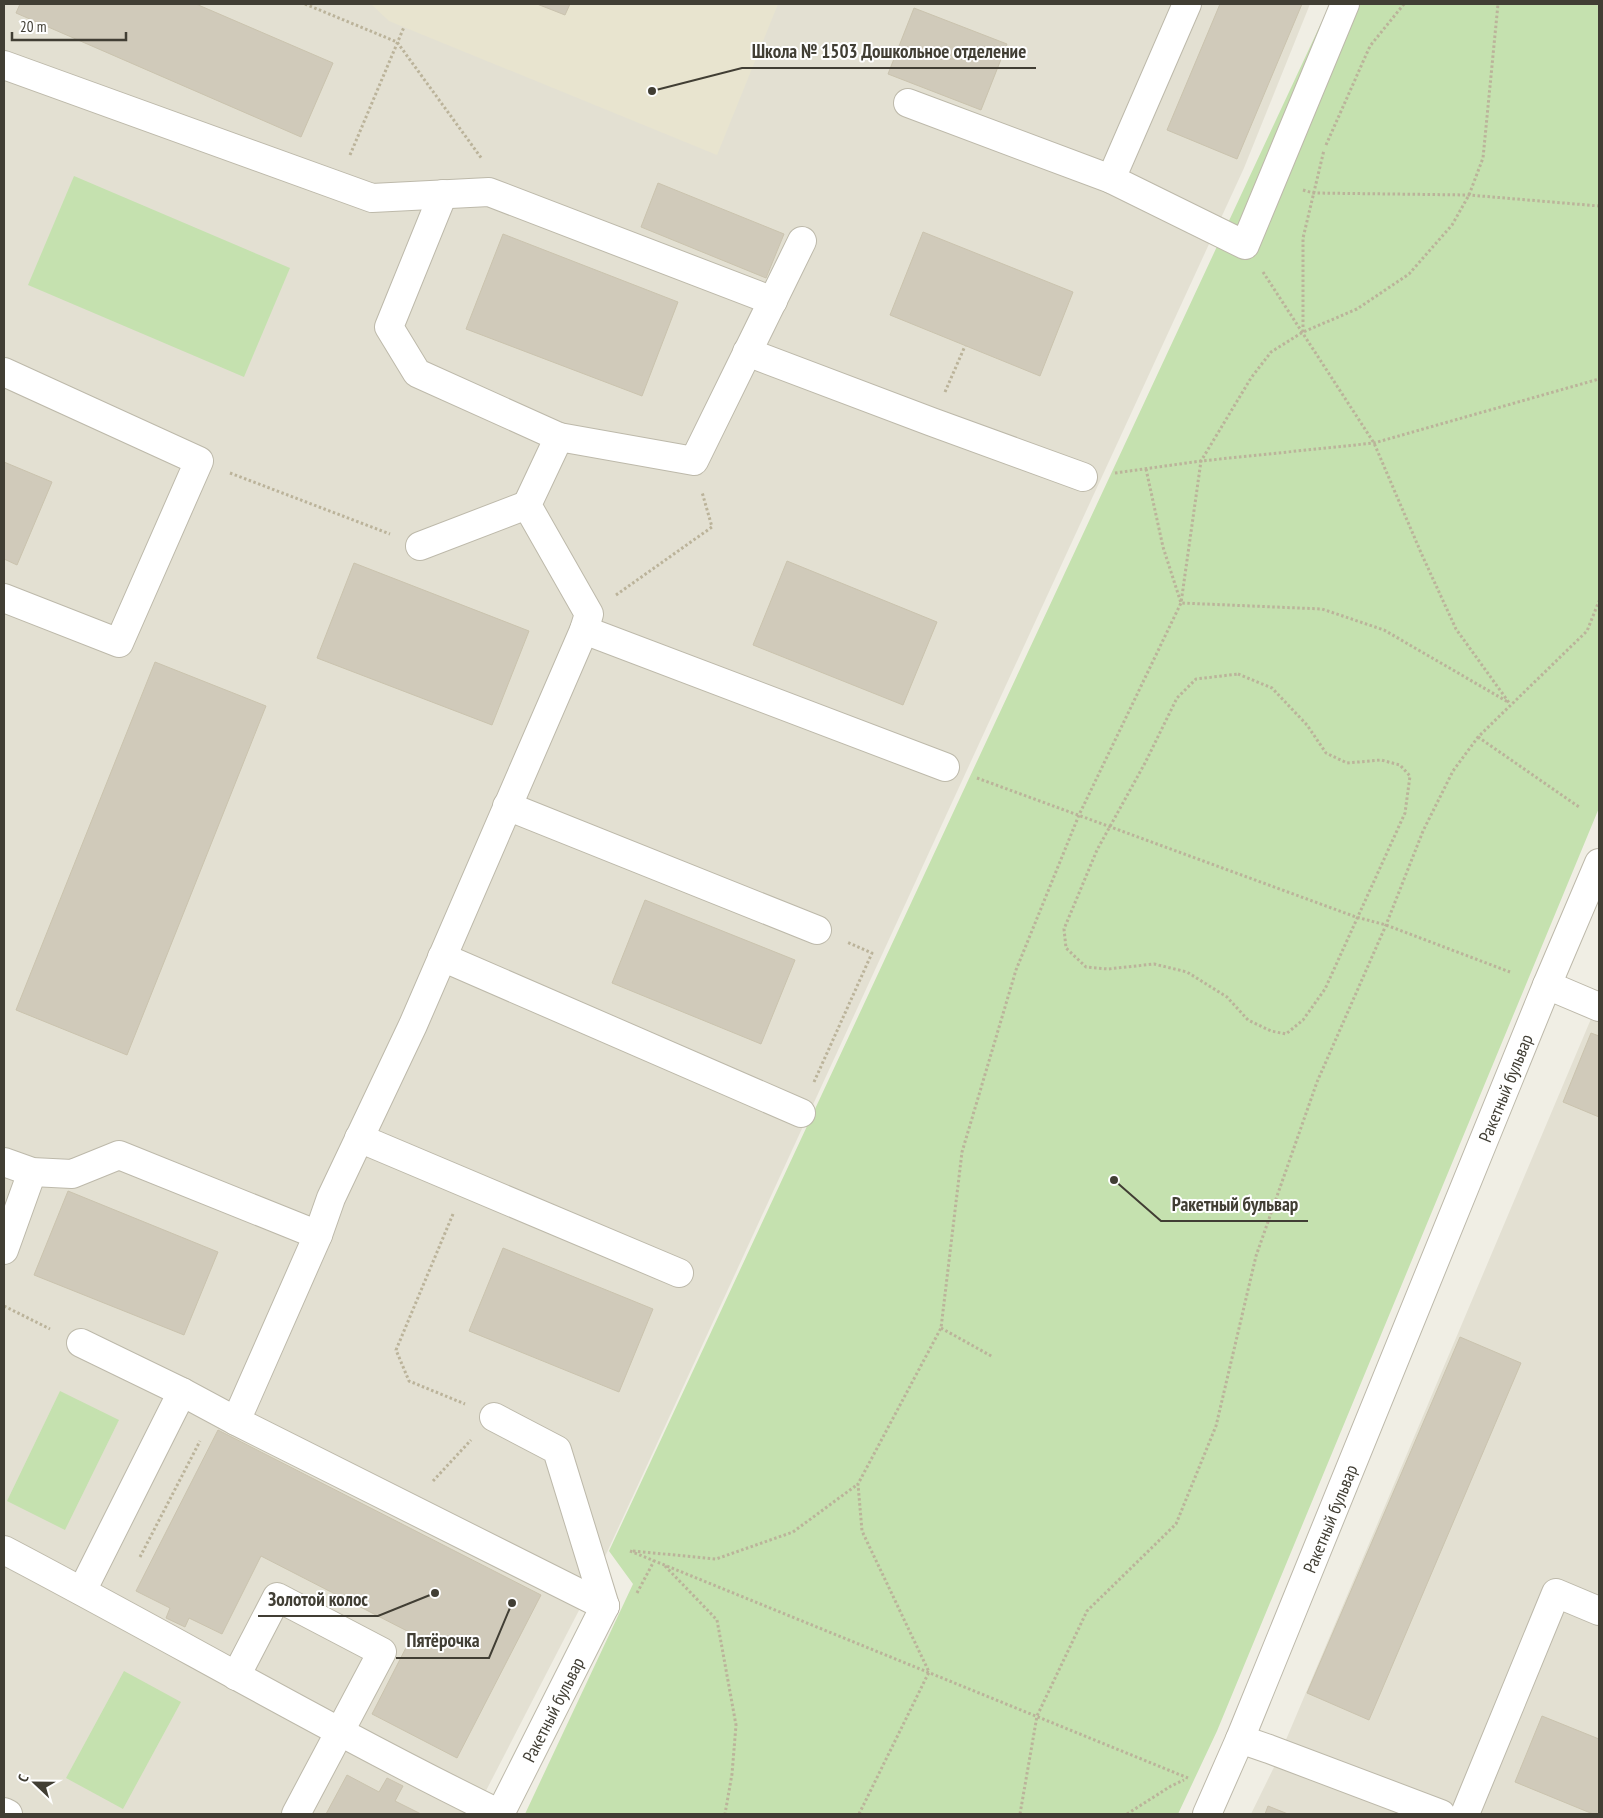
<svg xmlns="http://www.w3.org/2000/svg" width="1603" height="1818" font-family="'PT Sans Narrow',sans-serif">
<rect width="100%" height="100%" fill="#f0eee4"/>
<g fill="#e3e0d2">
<path d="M4,4H1310L1244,168L591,1587L474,1814H4Z"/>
<path d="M1599,1000V1814H1251L1277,1761Z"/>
</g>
<path fill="#e8e4cf" d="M371,4H778L717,155L389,21Z"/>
<g fill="#c5e1af">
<path d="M1330,4H1599V808L1217,1731L1178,1814H525L633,1584L609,1551Z"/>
<path d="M74,176L290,268L244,377L28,285Z"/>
<path d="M60,1391L119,1420L65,1530L7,1501Z"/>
<path d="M124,1671L181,1702L123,1809L66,1778Z"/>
</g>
<g fill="#d0caba" stroke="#cac3ae">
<path d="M20,4H196L333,63L301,137L16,13Z"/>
<path d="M537,4H570L565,15Z"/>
<path d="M1220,4H1302L1237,159L1167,130Z"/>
<path d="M914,8L1007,44L981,110L888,74Z"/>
<path d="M658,183L784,234L766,278L641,227Z"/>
<path d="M923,232L1073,292L1040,376L890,315Z"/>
<path d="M503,234L678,302L642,396L466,329Z"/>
<path d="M4,462L52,482L17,565L4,559Z"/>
<path d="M787,561L937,622L903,705L753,645Z"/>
<path d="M354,563L529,631L492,725L317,658Z"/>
<path d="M155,662L266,706L127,1055L16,1010Z"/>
<path d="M645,900L795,960L761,1044L612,983Z"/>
<path d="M1591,1033L1599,1036V1117L1563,1102Z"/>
<path d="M68,1191L218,1252L184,1335L34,1275Z"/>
<path d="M503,1248L653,1309L619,1392L469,1331Z"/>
<path d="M1460,1337L1521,1363L1369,1720L1307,1693Z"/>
<path d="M218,1430L541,1595L457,1758L372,1714L413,1634L261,1556L222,1634L189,1618L185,1627L166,1618L170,1608L136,1591Z"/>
<path d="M1542,1716L1599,1739V1814H1593L1515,1782Z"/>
<path d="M347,1775L379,1792L387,1778L403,1786L395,1801L421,1814H326Z"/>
<path d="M1268,1806L1288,1814H1265Z"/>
</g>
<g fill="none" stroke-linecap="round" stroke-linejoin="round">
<defs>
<g id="minor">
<path d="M4,65L372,198L489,192L773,301"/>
<path d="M908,103L1111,179L1245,245L1345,4"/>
<path d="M1111,179L1187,4"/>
<path d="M443,194L389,327L417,373L559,437"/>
<path d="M747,352L932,422L1083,477"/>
<path d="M4,372L199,461L119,643L4,598"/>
<path d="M420,546L527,505"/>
<path d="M584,630L945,767"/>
<path d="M507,806L817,930"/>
<path d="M442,957L801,1113"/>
<path d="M1547,985L1599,1007"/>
<path d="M359,1138L679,1273"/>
<path d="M4,1162L32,1172L72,1174L119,1155L318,1235"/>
<path d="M4,1250L32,1172"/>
<path d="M81,1343L182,1392L236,1421L605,1606"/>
<path d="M494,1417L557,1450L605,1606"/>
<path d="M236,1421L318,1235L331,1198L413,1025L584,630L589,614L527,505L559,437L694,461L802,241"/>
<path id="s1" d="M4,1550C170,1637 332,1732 500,1814L605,1606"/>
<path d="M82,1591L182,1392"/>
<path d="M236,1676L277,1597L382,1652L296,1814"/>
<path d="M1240,1739L1269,1749L1441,1814"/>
<path d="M4,1812L8,1814"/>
<path id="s2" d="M1207,1814L1240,1739L1547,985L1599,863"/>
<path d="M1465,1814L1556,1593L1599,1611"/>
</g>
</defs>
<use href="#minor" stroke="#bdb9aa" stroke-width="30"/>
<g stroke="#bbb39a" stroke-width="3" stroke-dasharray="2.5 2.5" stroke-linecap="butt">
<path d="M305,4L397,42L482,159"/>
<path d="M1326,145L1370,46L1404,4"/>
<path d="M350,155L404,27"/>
<path d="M1303,190L1313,193L1469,195L1599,206"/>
<path d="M1263,272L1374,443L1422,555L1456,629L1510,704"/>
<path d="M1303,332V238L1324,150"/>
<path d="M945,392L965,346"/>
<path d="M1146,469L1163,547L1181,603L1322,609L1384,630L1508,702"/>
<path d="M230,473L390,534"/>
<path d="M1115,473L1201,461L1374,443L1599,379"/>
<path d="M616,595L712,527L702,492"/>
<path d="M1238,674L1272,688L1307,725L1326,753L1347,763L1381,760L1400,765L1410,776L1405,813L1325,989L1303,1020L1286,1034L1271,1031L1248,1020L1227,997L1187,972L1154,964L1108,969L1086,967L1066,948L1064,929L1097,850L1145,763L1177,698L1196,679Z"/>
<path d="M1478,737L1579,807"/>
<path d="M977,778L1356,917L1386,925L1510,972"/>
<path d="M814,1082L872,953L847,942"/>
<path d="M453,1214L396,1350L409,1381L465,1404"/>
<path d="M4,1306L50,1329"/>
<path d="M941,1328L993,1357"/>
<path d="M433,1481L471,1440"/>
<path d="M630,1551L1188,1778"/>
<path d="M633,1551L716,1559L793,1532L858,1484"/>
<path d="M140,1557L200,1441"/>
<path d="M665,1566L717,1620L736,1725L732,1774L725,1814"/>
<path d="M637,1593L654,1561"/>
<path d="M859,1814L929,1672L862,1531L858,1484L941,1328L962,1152L1016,970L1079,815L1181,603L1201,461L1251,378L1271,352L1303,332L1357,309L1409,274L1452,225L1469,195L1483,158L1498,4"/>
<path d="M1020,1814L1037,1716L1087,1611L1176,1524L1216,1426L1256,1256L1317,1082L1386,925L1423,831L1453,771L1478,737L1587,631L1599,601"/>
<path d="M1127,1814L1171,1786L1184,1780"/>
</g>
<use href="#minor" stroke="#fff" stroke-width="28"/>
</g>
<g text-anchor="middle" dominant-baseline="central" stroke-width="4" stroke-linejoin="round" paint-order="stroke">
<g font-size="18" fill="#413e34" stroke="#fff">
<text stroke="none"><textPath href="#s2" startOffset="785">Ракетный бульвар</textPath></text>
<text stroke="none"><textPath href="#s2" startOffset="320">Ракетный бульвар</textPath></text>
<text stroke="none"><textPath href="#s1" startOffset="679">Ракетный бульвар</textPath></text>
</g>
</g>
<path fill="none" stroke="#413e34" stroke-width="2" d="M652 91L742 68H1036M1114 1180L1161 1221H1308M435 1593L378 1616H258M512 1603L489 1658H396"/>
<g fill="#413e34" stroke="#fff" stroke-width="2">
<circle cx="652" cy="91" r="5"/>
<circle cx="1114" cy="1180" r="5"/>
<circle cx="435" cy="1593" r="5"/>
<circle cx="512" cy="1603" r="5"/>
</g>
<g font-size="19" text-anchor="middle" font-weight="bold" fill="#413e34" stroke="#fff" stroke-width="4" stroke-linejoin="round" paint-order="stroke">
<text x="889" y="58">Школа № 1503 Дошкольное отделение</text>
<text x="1235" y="1211">Ракетный бульвар</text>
<text x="318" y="1606">Золотой колос</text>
<text x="443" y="1647">Пятёрочка</text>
</g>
<rect width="1603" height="1818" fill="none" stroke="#413e34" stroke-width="10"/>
<g transform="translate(35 1783) rotate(292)" stroke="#ffffff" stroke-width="4" paint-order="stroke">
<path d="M0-4L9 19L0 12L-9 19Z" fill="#413e34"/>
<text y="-8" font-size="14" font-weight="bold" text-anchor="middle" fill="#413e34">С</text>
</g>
<path d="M12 32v8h114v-8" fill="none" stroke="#413e34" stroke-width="2.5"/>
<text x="20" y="32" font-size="15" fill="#413e34" stroke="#ffffff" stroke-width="4" paint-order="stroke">20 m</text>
</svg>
